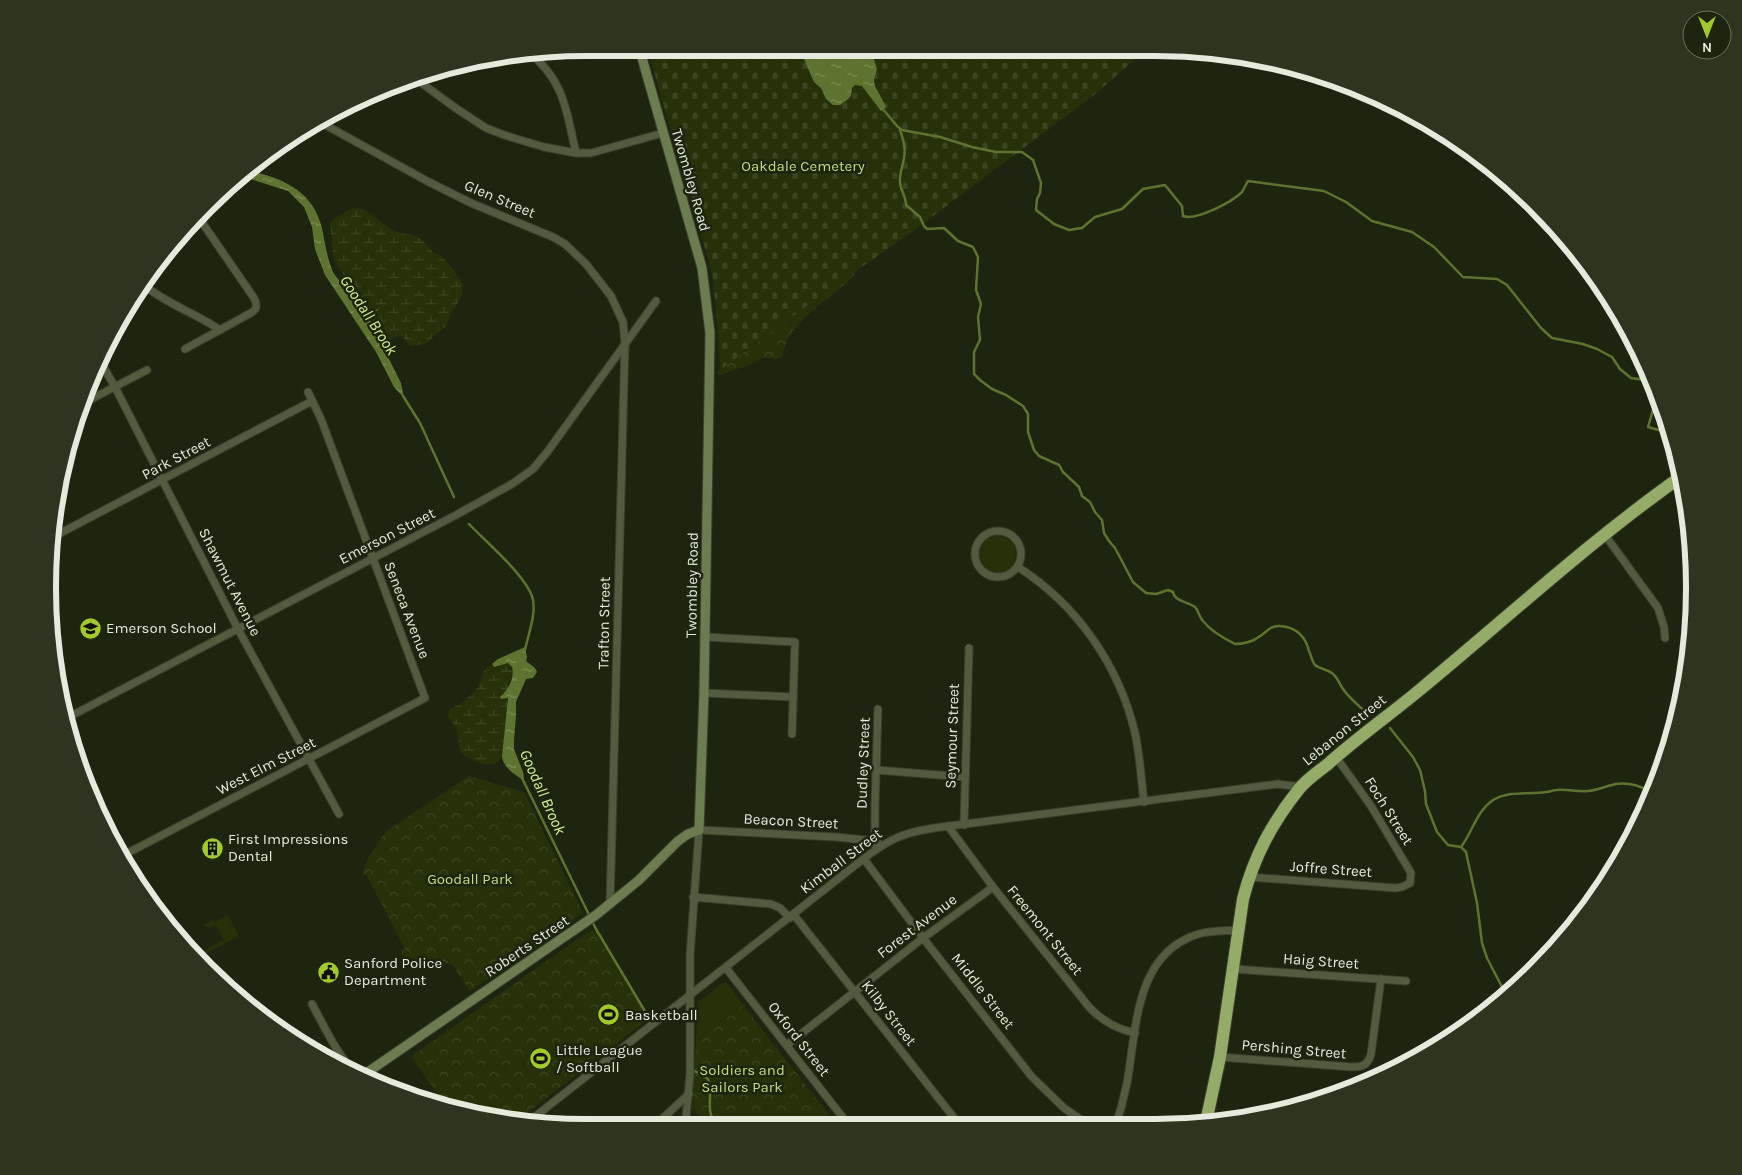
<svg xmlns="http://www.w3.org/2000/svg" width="1742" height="1175" font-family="Karla,sans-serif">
<defs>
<pattern id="forest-crowns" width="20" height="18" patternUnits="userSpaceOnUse" patternTransform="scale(1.25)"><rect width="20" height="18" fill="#26310a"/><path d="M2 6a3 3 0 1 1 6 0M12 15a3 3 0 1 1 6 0" fill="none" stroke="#3b4522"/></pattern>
<pattern id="wetland-marsh" width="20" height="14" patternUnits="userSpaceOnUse" patternTransform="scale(1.25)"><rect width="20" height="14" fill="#26310a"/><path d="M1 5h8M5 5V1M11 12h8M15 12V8" fill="none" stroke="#3b4522"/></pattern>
<pattern id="cemetery-stones" width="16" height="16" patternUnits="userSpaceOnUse" patternTransform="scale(1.25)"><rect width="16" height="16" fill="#26310a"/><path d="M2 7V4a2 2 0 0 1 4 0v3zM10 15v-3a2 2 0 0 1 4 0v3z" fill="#3b4522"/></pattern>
<pattern id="water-ripples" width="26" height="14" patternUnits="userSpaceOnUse" patternTransform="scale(1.25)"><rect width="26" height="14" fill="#5f7330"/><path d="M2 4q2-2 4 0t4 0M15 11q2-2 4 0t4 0" fill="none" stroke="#7d8e57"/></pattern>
</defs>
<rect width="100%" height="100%" fill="#1d2410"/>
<g fill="#26310a">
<circle cx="998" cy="554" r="18"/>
<path d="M228,915L239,936L197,958L195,955L224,940L216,925L208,928L204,925L212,920L214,922Z"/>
<path d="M726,981L743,1005L696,1040L698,1002Z"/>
</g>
<g fill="url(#forest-crowns)">
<path d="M851,269L855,274L852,278L805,317L788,337L782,357L777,359L762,358L748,366L733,370L721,375L717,374L733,346Z"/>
<path d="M469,776L524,792L583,913L470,991L453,966L448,963L437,970L406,962L401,952L405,949L366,874L362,876L367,860L385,832Z"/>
<path d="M596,929L644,1008L647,1020L517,1121C503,1119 479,1121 469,1111L467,1112L444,1104L413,1059V1055L585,934Z"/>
<path d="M743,1005L831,1117L839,1127H714L692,1109L696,1040Z"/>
</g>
<g fill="url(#wetland-marsh)">
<path d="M359,208C371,211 381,223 391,229C399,234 408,233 417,237C425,240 428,248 434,253C436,254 438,255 441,256C445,259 461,279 462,283C465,301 449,310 447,326L439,331L426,344L410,346L403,337L398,336L387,342L382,343L370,320V316L380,308L365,315L354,305L345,277L334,260L330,224L334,219L340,215L351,209Z"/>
<path d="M505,663L510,664L513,673L506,692L501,696L503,699L508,698L502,756C495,773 469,760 460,752L457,730L448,716L450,709L462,703L476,690L484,671L487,667Z"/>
</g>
<path fill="url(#cemetery-stones)" d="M1148,48L1093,96L912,232L816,299L720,370L717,319L712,273L648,51Z"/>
<g fill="url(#water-ripples)">
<path d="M800,50H871L877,69L874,80L875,86L886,107L881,111L862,86L855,85L852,88L851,96L847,100L840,105H833L826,99L821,88L814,82Z"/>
<path d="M248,171C282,177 313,191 322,228C325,243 327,258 333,272C337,279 343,284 348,290C354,299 354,309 365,315L380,308L370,316V320L376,329L383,347L401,383L404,398L394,387L376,352L325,275L315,249L312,227L304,207L288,191L241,176Z"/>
<path d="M525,647L527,657L526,661L535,668L537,672L533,678L526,679L516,702V715L514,740V749L523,772L524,781C515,774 503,768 502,756L508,698L501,699L500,697C508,690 515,678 512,667L508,663L494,667L492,664L498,659Z"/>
</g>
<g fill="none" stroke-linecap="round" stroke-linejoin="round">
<g stroke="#5f7330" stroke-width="2.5">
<path d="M882,108L897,126L902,130L940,137L972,147L996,152H1022L1033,160L1041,183L1040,193L1037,199L1036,210L1054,224L1069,230L1082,228L1095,217L1122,209L1143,189L1165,185L1182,206L1183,216C1196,221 1232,202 1242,192C1244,189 1246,184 1248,181L1324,191L1346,202L1372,221L1412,232L1434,247L1463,277L1497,279L1507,285L1541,328L1552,338L1583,344L1597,349L1612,357L1620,369L1631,378L1653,381"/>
<path d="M900,130C903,139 906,147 904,158C903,166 899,174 900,182C900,190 906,196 906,205L920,217L924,226L927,229L944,228L958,241L973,247L978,257L976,290L981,304L978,317L980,340L974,352V374L980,380L992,389L1006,395L1023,406L1028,414V432L1034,450L1039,456L1059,465L1063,472L1079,487L1082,496L1090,502L1095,512L1102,520L1104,533L1109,541L1115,548L1133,582L1146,593L1156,594L1168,590L1173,592C1175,602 1187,601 1195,607C1199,611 1199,617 1203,621C1210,630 1225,639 1235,644C1242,644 1252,642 1257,638C1265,634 1270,625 1280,626C1296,627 1305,635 1309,651C1311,655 1312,661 1315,665C1321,670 1330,669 1335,676C1338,679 1340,685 1343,689C1350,699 1358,705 1367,713"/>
<path d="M1656,389L1655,403L1648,427L1669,433"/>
<path d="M403,396L420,423L454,497"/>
<path d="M469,524C485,541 529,578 533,600C536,615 528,635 525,650"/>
<path d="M1390,728L1413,757L1420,770L1425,791L1426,804L1437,832L1448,845L1461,847L1466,852L1477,903L1482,943L1487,958L1503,989L1508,993"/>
<path d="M522,778L596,929L646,1013"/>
<path d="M1461,847C1473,831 1476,812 1493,800C1509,790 1529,795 1546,792C1550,792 1553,790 1557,790C1567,789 1578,792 1588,791C1602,790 1614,781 1629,784C1637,785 1648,789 1653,795"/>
<path d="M695,1071L708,1079C715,1098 701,1114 722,1128"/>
</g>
<defs>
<g id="street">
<path d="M529,52C565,82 566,110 576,153"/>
<path d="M413,77L457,109L486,128L507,136L544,147L576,153H591L663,133"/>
<path d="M320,122L427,181L471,203L553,237L565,244L586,264L611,296L623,322L625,343L610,905"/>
<path d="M144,285C166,304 196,313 220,330"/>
<path d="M185,349L249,314C257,310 258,306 254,298L197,215"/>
<path d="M100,361L115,387L238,629L339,814"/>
<path d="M80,405L147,370"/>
<circle cx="998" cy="554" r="23"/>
<path d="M1605,535L1658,608L1664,627L1665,638"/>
<path d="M51,538L312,401"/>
<path d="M1018,567C1077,605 1119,665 1135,733C1140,755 1141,779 1144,802"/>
<path d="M705,637L795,642L792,734"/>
<path d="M704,693L793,697"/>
<path d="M878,709L875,805V833L879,847"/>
<path d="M65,719L456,515L512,484L533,469L548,451L656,301"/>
<path d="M876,770L964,777"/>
<path d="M964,825L969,648"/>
<path d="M948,826L993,887L1089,1007C1102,1021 1116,1029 1135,1033"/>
<path d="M120,857L425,698L321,419L308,392"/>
<path d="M864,859L923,938L1032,1077L1064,1108L1093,1128"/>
<path d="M1249,877L1395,888L1402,887L1410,883L1411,873L1371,806L1336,757"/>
<path d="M693,897L771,904L780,908L790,918"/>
<path d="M794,915L962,1128"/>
<path d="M726,968L851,1128"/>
<path d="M1234,969L1406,981"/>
<path d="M312,1004C324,1026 339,1059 358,1075"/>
<path d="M787,1045L923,938L993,887"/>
<path d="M1220,1057L1352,1067C1363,1067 1368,1065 1371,1054L1381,979"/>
<path d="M528,1122L862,860C888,840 901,833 934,828L1278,784L1301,787"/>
<path d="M652,1128L689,1094"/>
<path d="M685,1128L690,1075V956L699,830L836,837L865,840L879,847"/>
<path d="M1115,1128C1120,1113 1124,1098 1127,1083C1136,1035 1134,964 1186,939C1202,930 1221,931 1239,930"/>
</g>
<path id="secondary" d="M362,1076L596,915L639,880L678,841L688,834L699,830L704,693L710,333L702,268L640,51"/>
<path id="highway" d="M1206,1122L1220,1057L1243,899C1254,856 1272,823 1299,789C1307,779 1318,772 1328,764C1358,737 1391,714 1422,688C1508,617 1591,540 1682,476"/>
</defs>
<use href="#street" stroke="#39402d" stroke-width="9"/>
<use href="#secondary" stroke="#39402d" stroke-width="11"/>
<use href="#highway" stroke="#39402d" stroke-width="14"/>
<use href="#street" stroke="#525b40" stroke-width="7"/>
<use href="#secondary" stroke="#6d7b51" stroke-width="9"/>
<use href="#highway" stroke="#95ab68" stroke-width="12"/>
</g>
<defs>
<symbol id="school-disc" viewBox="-11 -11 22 22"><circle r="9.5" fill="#a1c92a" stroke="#1d2410"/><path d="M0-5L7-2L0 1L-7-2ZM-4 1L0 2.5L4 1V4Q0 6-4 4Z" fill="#111"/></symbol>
<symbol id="building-disc" viewBox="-11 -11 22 22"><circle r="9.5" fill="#a1c92a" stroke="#1d2410"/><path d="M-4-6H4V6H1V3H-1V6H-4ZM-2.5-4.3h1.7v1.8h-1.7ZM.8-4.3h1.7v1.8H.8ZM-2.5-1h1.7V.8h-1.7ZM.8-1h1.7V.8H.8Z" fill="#111"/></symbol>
<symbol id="civic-disc" viewBox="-11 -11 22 22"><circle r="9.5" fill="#a1c92a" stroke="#1d2410"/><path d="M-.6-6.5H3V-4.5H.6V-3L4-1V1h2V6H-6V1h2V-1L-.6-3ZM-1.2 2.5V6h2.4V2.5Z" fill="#111"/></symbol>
<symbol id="stadium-disc" viewBox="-11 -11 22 22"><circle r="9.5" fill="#a1c92a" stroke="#1d2410"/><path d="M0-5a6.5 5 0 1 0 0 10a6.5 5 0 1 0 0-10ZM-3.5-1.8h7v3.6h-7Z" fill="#111"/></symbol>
</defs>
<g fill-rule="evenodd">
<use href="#school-disc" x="78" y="616" width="25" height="25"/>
<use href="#building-disc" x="200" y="836" width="25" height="25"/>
<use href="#civic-disc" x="316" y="960" width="25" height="25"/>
<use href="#stadium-disc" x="596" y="1002" width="25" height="25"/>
<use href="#stadium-disc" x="528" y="1046" width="25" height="25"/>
</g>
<g text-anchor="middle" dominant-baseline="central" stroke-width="5" stroke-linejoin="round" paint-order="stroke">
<g font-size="15" fill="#c1df81" stroke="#1d2410">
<text x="803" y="166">Oakdale Cemetery</text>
<text x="470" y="879">Goodall Park</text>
<text x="742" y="1070">Soldiers and<tspan x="742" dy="17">Sailors Park</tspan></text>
</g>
<g font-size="15" fill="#e5eadd" stroke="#1d2410">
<text transform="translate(691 180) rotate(74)">Twombley Road</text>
<text transform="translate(500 199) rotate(23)">Glen Street</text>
<text transform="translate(176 458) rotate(-28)">Park Street</text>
<text transform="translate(387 536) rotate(-27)">Emerson Street</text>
<text transform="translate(230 582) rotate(63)">Shawmut Avenue</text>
<text transform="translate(692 585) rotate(-89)">Twombley Road</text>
<text transform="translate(407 610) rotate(69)">Seneca Avenue</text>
<text transform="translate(604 623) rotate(-89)">Trafton Street</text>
<text transform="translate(1344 730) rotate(-39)">Lebanon Street</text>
<text transform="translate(952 736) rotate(-88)">Seymour Street</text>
<text transform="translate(863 763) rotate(-88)">Dudley Street</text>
<text transform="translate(266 766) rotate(-27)">West Elm Street</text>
<text transform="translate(1389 811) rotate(58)">Foch Street</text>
<text transform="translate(791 821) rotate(3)">Beacon Street</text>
<text transform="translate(841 861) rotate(-37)">Kimball Street</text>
<text transform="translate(1331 869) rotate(4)">Joffre Street</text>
<text transform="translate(917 926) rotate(-37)">Forest Avenue</text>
<text transform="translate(1045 930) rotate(51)">Freemont Street</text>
<text transform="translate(527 946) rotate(-34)">Roberts Street</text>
<text transform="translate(1321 961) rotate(4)">Haig Street</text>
<text transform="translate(983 991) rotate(52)">Middle Street</text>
<text transform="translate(889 1013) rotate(52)">Kilby Street</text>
<text transform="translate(799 1039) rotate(52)">Oxford Street</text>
<text transform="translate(1294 1049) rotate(5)">Pershing Street</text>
</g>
<g font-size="15" fill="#e5eadd" stroke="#1d2410" text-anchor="start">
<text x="106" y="628">Emerson School</text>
<text x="228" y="839">First Impressions<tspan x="228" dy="17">Dental</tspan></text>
<text x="344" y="963">Sanford Police<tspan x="344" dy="17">Department</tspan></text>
<text x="625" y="1015">Basketball</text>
<text x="556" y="1050">Little League<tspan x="556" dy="17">/ Softball</tspan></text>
</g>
<g font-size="16" font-style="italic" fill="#d3f293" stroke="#1d2410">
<text transform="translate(369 315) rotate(57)">Goodall Brook</text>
<text transform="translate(543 792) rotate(66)">Goodall Brook</text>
</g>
</g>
<path d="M0 0H1742V1175H0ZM587 56H1155A531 531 0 0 1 1686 587V588A531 531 0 0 1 1155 1119H587A531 531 0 0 1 56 588V587A531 531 0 0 1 587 56Z" fill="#2d3420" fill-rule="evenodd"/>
<path fill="none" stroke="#e5eadd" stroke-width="6" d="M587 56H1155A531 531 0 0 1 1686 587V588A531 531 0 0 1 1155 1119H587A531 531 0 0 1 56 588V587A531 531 0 0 1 587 56Z"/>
<g transform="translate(1707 35) rotate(180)"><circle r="24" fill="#1d2410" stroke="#6d7362"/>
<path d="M0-4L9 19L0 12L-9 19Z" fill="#a1c92a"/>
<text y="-8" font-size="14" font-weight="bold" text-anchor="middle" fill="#e5eadd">N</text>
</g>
</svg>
